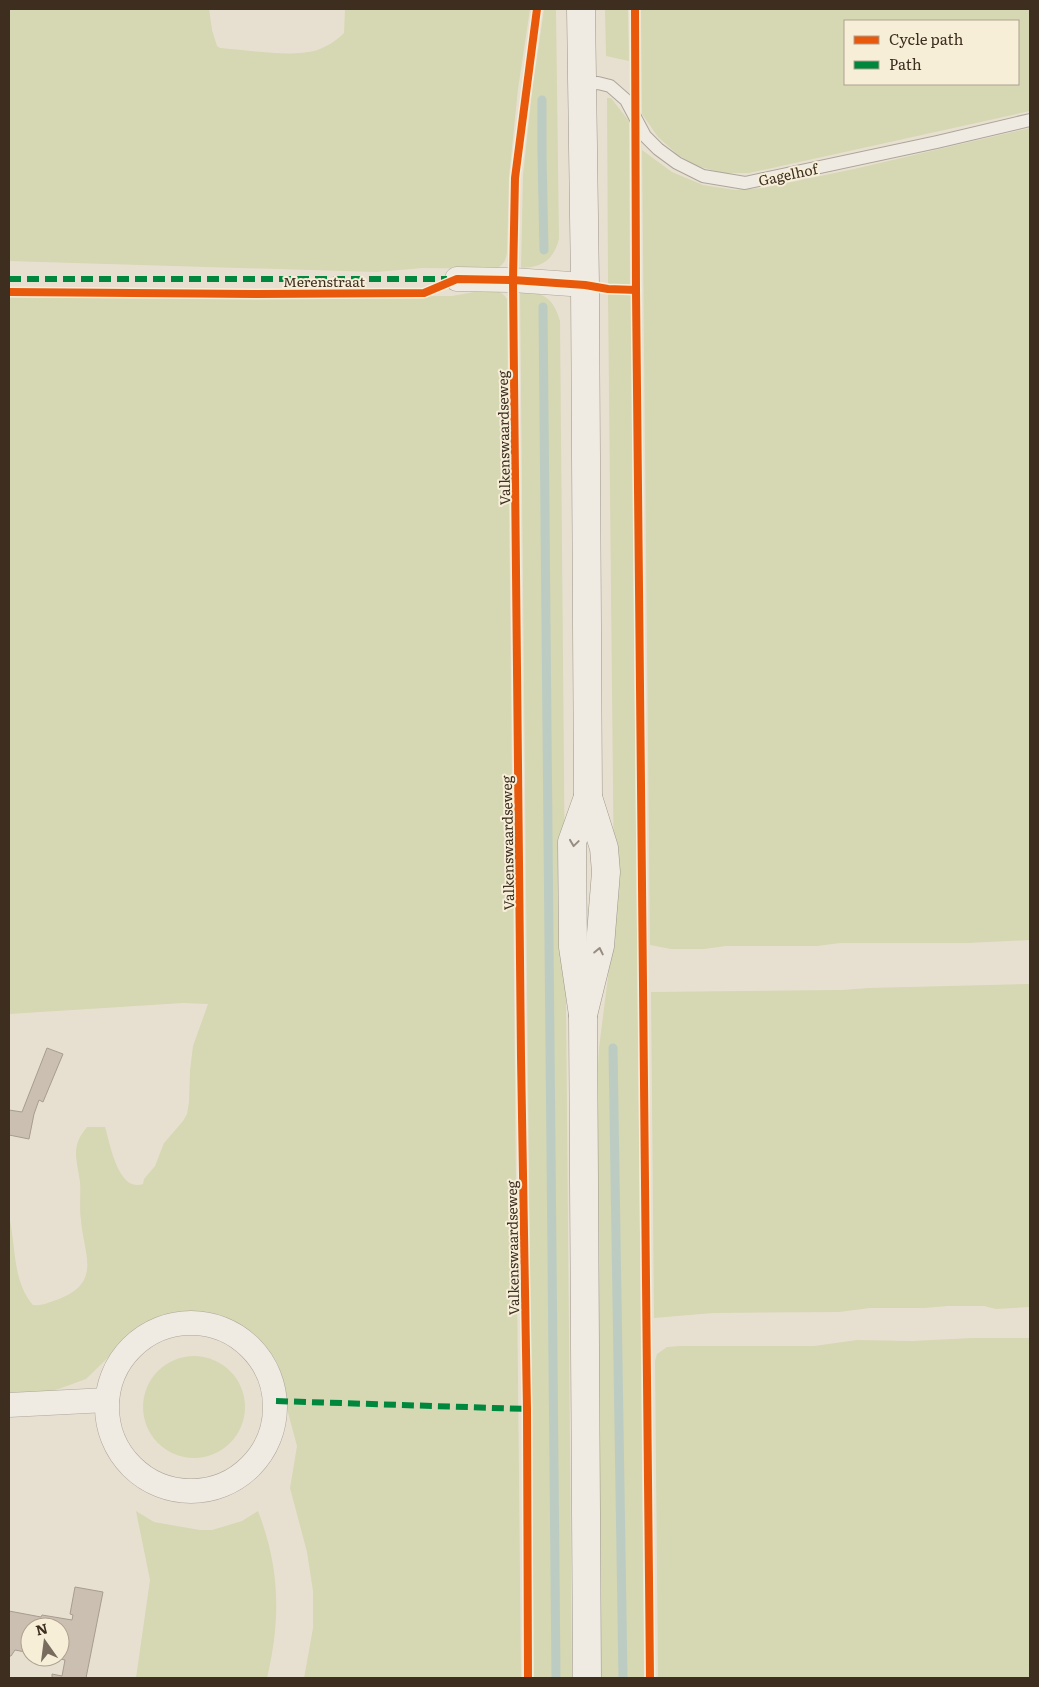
<svg xmlns="http://www.w3.org/2000/svg" width="1039" height="1687" font-family="Literata,serif">
<rect width="100%" height="100%" fill="#e7e0d1"/>
<g fill="#d6d7b3" fill-rule="evenodd">
<path d="M9,9H209L212,30L217,46L220,48C246,50 290,57 314,51C325,48 336,41 344,33L345,9H530L518,89L509,177L507,252C506,261 503,266 495,269L423,268L376,272L9,261Z"/>
<path d="M544,9H556L559,239C553,261 542,267 521,268L523,175L532,92Z"/>
<path d="M605,9H628L629,61L606,56Z"/>
<path d="M641,9H1030V111L749,173H723L697,166L678,155L658,137L642,114ZM845,21H1018V84H845Z"/>
<path d="M607,98H611L629,121L630,285H608Z"/>
<path d="M1030,128V940L968,943H840L817,946H726L704,949H671L650,945L642,150L672,172L703,185L735,190L763,188L854,169Z"/>
<path d="M520,289C543,294 553,296 560,321L572,1678H534Z"/>
<path d="M485,290C495,290 501,290 507,299L521,1678H304L313,1628V1591L307,1552L290,1488L297,1446L283,1394L282,1377L275,1359L258,1340L242,1328L224,1317L188,1312L157,1320L130,1336L86,1379L42,1395H9V1216C16,1245 12,1281 33,1305C43,1306 50,1302 59,1299C102,1282 84,1255 81,1221C79,1208 81,1195 80,1182C77,1159 70,1147 87,1127H105C110,1143 118,1193 143,1184L144,1179L155,1166L164,1143L183,1121L187,1114L189,1102L190,1070L193,1046L208,1004L183,1003L9,1014V296L191,298L452,296Z"/>
<path d="M631,293L644,1678H601L597,1080L599,1048L612,945L614,888L608,294Z"/>
<path d="M1030,984V1307L996,1309L984,1306H948L924,1308H870L839,1312L713,1313L654,1318L651,992L842,990L869,988Z"/>
<path d="M972,1338H1030V1678H658L655,1361L657,1354L667,1347L680,1346H814L857,1340L912,1341Z"/>
<circle cx="194" cy="1407" r="51"/>
<path d="M136,1511L154,1522L200,1530H212L242,1521L258,1511C280,1568 281,1619 267,1678H136L150,1580Z"/>
</g>
<g fill="none" stroke-linecap="round" stroke-linejoin="round">
<g stroke="#bcccc2" stroke-width="9">
<path d="M542,100V155L544,250"/>
<path d="M543,307L556,1678"/>
<path d="M613,1048L623,1678"/>
</g>
</g>
<g fill="#cbbfb2" stroke="#a89c90">
<path d="M47,1048L63,1054L43,1102L39,1100L34,1114L29,1139L9,1135V1110L22,1112Z"/>
<path d="M75,1587L103,1592L86,1678H52V1674L62,1676L65,1660L51,1657H60V1627H30V1653L15,1650L11,1656H9V1611L41,1617L42,1615L72,1620L73,1615L70,1614Z"/>
</g>
<g fill="none" stroke-linecap="round" stroke-linejoin="round">
<defs>
<path id="service" d="M582,84L598,83L610,86L626,100L645,136L658,149L677,163L703,176L745,183L937,142L1030,120"/>
<g id="minor">
<path d="M457,279L513,280L585,285"/>
<circle cx="191" cy="1407" r="84"/>
<path d="M9,1405L107,1400"/>
</g>
<g id="secondary">
<path d="M581,9L585,285L588,797L604,848L606,872L600,946L583,1015"/>
<path d="M587,1678L583,1015L573,947L572,842L588,797"/>
</g>
</defs>
<use href="#service" stroke="#ada599" stroke-width="14"/>
<use href="#minor" stroke="#ada599" stroke-width="25"/>
<use href="#secondary" stroke="#9c958a" stroke-width="29"/>
<use href="#service" stroke="#efebe3" stroke-width="12"/>
<use href="#minor" stroke="#efebe3" stroke-width="24"/>
<use href="#secondary" stroke="#efebe3" stroke-width="28"/>
<g stroke="#00873e" stroke-width="6" stroke-dasharray="12 6" stroke-linecap="butt">
<path d="M9,279H447"/>
<path d="M276,1401L527,1409"/>
</g>
<defs>
<g id="cycleway">
<path d="M635,9L636,290L650,1678"/>
<path d="M9,292L256,294L424,293L457,279L513,280L585,285L608,289L636,290"/>
<path d="M528,1678L527,1409L521,1057L513,280L515,178L537,9"/>
</g>
</defs>
<use href="#cycleway" stroke="#f7eed8" stroke-width="11"/>
<use href="#cycleway" stroke="#e8590c" stroke-width="8"/>
</g>
<defs><path id="oneway-chevron" d="M-2-3.5L2.5 0L-2 3.5" fill="none" stroke-width="1.6" stroke-linecap="round" stroke-linejoin="round" transform="scale(1.25)"/></defs>
<g stroke="#968c82">
<use href="#oneway-chevron" transform="translate(574 843) rotate(98)"/>
<use href="#oneway-chevron" transform="translate(599 951) rotate(-78)"/>
</g>
<g text-anchor="middle" dominant-baseline="central" stroke-width="4" stroke-linejoin="round" paint-order="stroke">
<g font-size="14" fill="#3d2e20" stroke="#f7eed8">
<text transform="translate(788 174) rotate(-12)">Gagelhof</text>
<text x="324" y="281">Merenstraat</text>
<text transform="translate(503 438) rotate(-91)">Valkenswaardseweg</text>
<text transform="translate(507 843) rotate(-91)">Valkenswaardseweg</text>
<text transform="translate(512 1248) rotate(-91)">Valkenswaardseweg</text>
</g>
</g>
<rect width="1039" height="1687" fill="none" stroke="#3d2e20" stroke-width="20"/>
<rect x="844" y="20" width="175" height="65" fill="#f7eed8" stroke="#ada18e"/>
<rect x="854" y="36" width="25" height="8" fill="#e8590c" stroke="#ada18e"/>
<text x="889" y="45" font-size="15" fill="#3d2e20">Cycle path</text>
<rect x="854" y="61" width="25" height="8" fill="#00873e" stroke="#ada18e"/>
<text x="889" y="70" font-size="15" fill="#3d2e20">Path</text>
<g transform="translate(45 1642) rotate(346)"><circle r="24" fill="#f7eed8" stroke="#ada18e"/>
<path d="M0-4L9 19L0 12L-9 19Z" fill="#786c5e"/>
<text y="-8" font-size="14" font-weight="bold" text-anchor="middle" fill="#3d2e20">N</text>
</g>
</svg>
